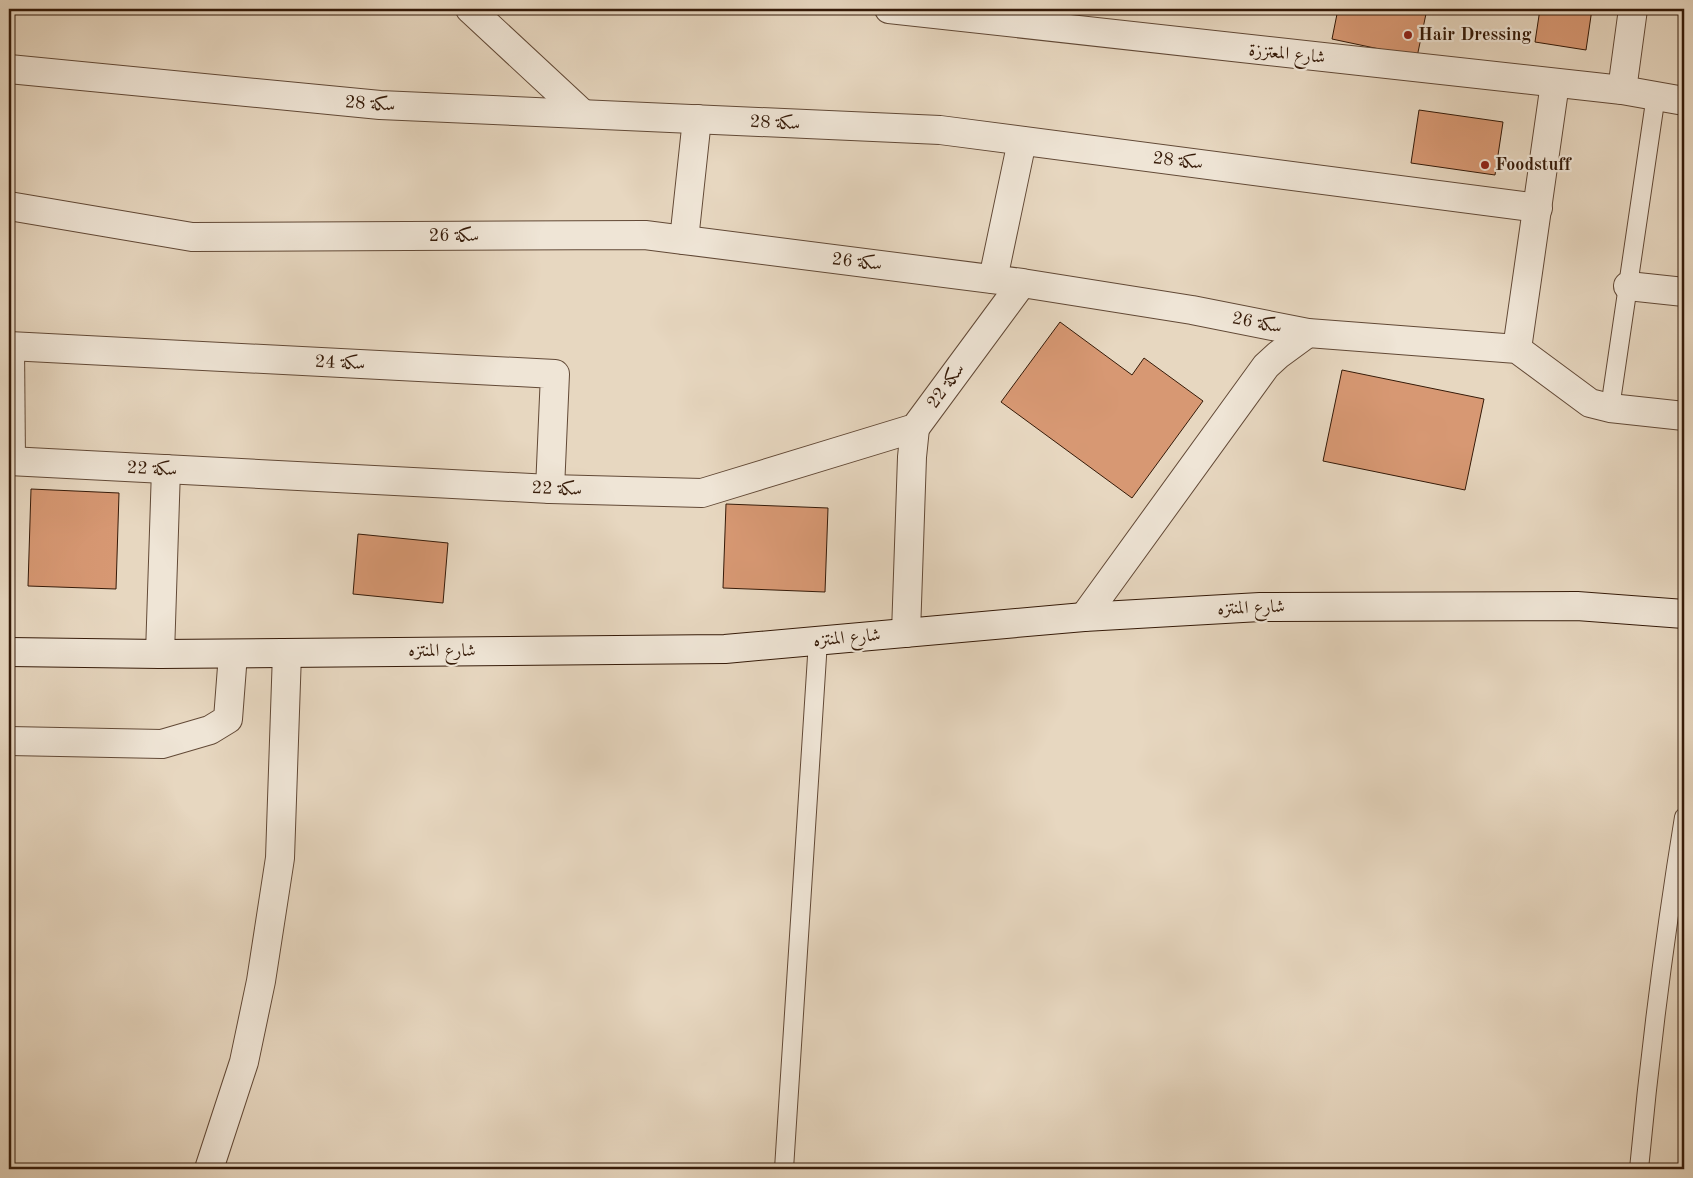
<svg xmlns="http://www.w3.org/2000/svg" width="1693" height="1178" font-family="'Old Standard TT',Amiri,serif">
<rect width="100%" height="100%" fill="#e7d7c0"/>
<filter id="stains"><feTurbulence type="fractalNoise" baseFrequency=".004" numOctaves="4"/><feColorMatrix values="0 0 0 0 .2 0 0 0 0 .09 0 0 0 0 .02 0 0 0 .5 -.17"/></filter>
<radialGradient id="worn" r=".72"><stop offset=".6" stop-color="#630" stop-opacity="0"/><stop offset="1" stop-color="#630" stop-opacity=".3"/></radialGradient>
<g fill="#d79873" stroke="#351a08">
<path d="M1338,9H1427L1417,57L1332,39Z"/>
<path d="M1540,9H1592L1586,50L1535,42Z"/>
<path d="M1419,110L1503,122L1495,175L1411,163Z"/>
<path d="M1060,322L1132,375L1144,358L1203,401L1132,498L1001,402Z"/>
<path d="M1342,370L1484,399L1465,490L1323,461Z"/>
<path d="M31,489L119,493L116,589L28,586Z"/>
<path d="M726,504L828,508L825,592L723,588Z"/>
<path d="M358,534L448,543L443,603L353,594Z"/>
</g>
<g fill="none" stroke-linecap="round" stroke-linejoin="round">
<defs>
<g id="lane">
<path d="M1610,408L1656,95"/>
<path d="M784,1169L818,641"/>
<path d="M1639,1169C1650,1051 1665,934 1684,817"/>
</g>
<g id="street">
<path d="M470,9L583,114"/>
<path d="M889,9L1622,90L1684,101"/>
<path d="M9,69L380,105L940,130L1538,208"/>
<path d="M1622,90L1633,9"/>
<path d="M9,206L192,237L645,235L684,240L1022,283L1192,310L1308,333L1517,349L1590,403L1610,408L1684,416"/>
<path d="M684,240L697,119"/>
<path d="M993,279L1022,141"/>
<path d="M1628,286L1684,292"/>
<path d="M9,346L555,374L550,489"/>
<path d="M10,346L11,461"/>
<path d="M1517,349L1555,83"/>
<path d="M9,461L550,489L702,493L915,428L1022,283"/>
<path d="M1084,617L1266,366L1278,355L1308,333"/>
<path d="M906,633L912,457L915,428"/>
<path d="M160,654L166,469"/>
<path d="M9,741L162,744L210,730L228,719L233,654"/>
<path d="M209,1169L244,1062L261,981L280,858L287,653"/>
</g>
<path id="secondary" d="M9,652L160,654L725,649L1084,617L1260,607L1577,606L1684,614"/>
</defs>
<use href="#lane" stroke="#624936" stroke-width="20"/>
<use href="#street" stroke="#624936" stroke-width="30"/>
<use href="#secondary" stroke="#351a08" stroke-width="30"/>
<use href="#lane" stroke="#efe5d6" stroke-width="18"/>
<use href="#street" stroke="#efe5d6" stroke-width="28"/>
<use href="#secondary" stroke="#efe5d6" stroke-width="28"/>
</g>
<g fill="#8f2418" stroke="#efe5d6" stroke-width="2">
<circle cx="1408" cy="35" r="5"/>
<circle cx="1485" cy="165" r="5"/>
</g>
<g text-anchor="middle" dominant-baseline="central" stroke-width="4.5" stroke-linejoin="round" paint-order="stroke">
<g font-size="18" font-weight="bold" fill="#351a08" stroke="#efe5d6" text-anchor="start">
<text x="1418" y="35">Hair Dressing</text>
<text x="1495" y="165">Foodstuff</text>
</g>
<g font-size="18" fill="#351a08" stroke="#efe5d6">
<text transform="translate(1287 54) rotate(6)">شارع المعتززة</text>
<text transform="translate(370 104) rotate(4)">سكة 28</text>
<text transform="translate(775 123) rotate(3)">سكة 28</text>
<text transform="translate(1178 161) rotate(7)">سكة 28</text>
<text x="454" y="236">سكة 26</text>
<text transform="translate(857 262) rotate(7)">سكة 26</text>
<text transform="translate(1257 323) rotate(11)">سكة 26</text>
<text transform="translate(340 363) rotate(3)">سكة 24</text>
<text transform="translate(946 386) rotate(-54)">سكة 22</text>
<text transform="translate(152 469) rotate(3)">سكة 22</text>
<text transform="translate(557 489) rotate(2)">سكة 22</text>
<text transform="translate(1251 608) rotate(-2)">شارع المنتزه</text>
<text transform="translate(847 638) rotate(-5)">شارع المنتزه</text>
<text x="442" y="651">شارع المنتزه</text>
</g>
</g>
<rect width="1693" height="1178" fill="none" stroke="#e7d7c0" stroke-width="30"/>
<rect x="10" y="10" width="1673" height="1158" fill="none" stroke="#351a08" stroke-width="2.5"/>
<rect x="15" y="15" width="1663" height="1148" fill="none" stroke="#351a08"/>
<rect width="100%" height="100%" filter="url(#stains)"/>
<rect width="100%" height="100%" fill="url(#worn)"/>
</svg>
